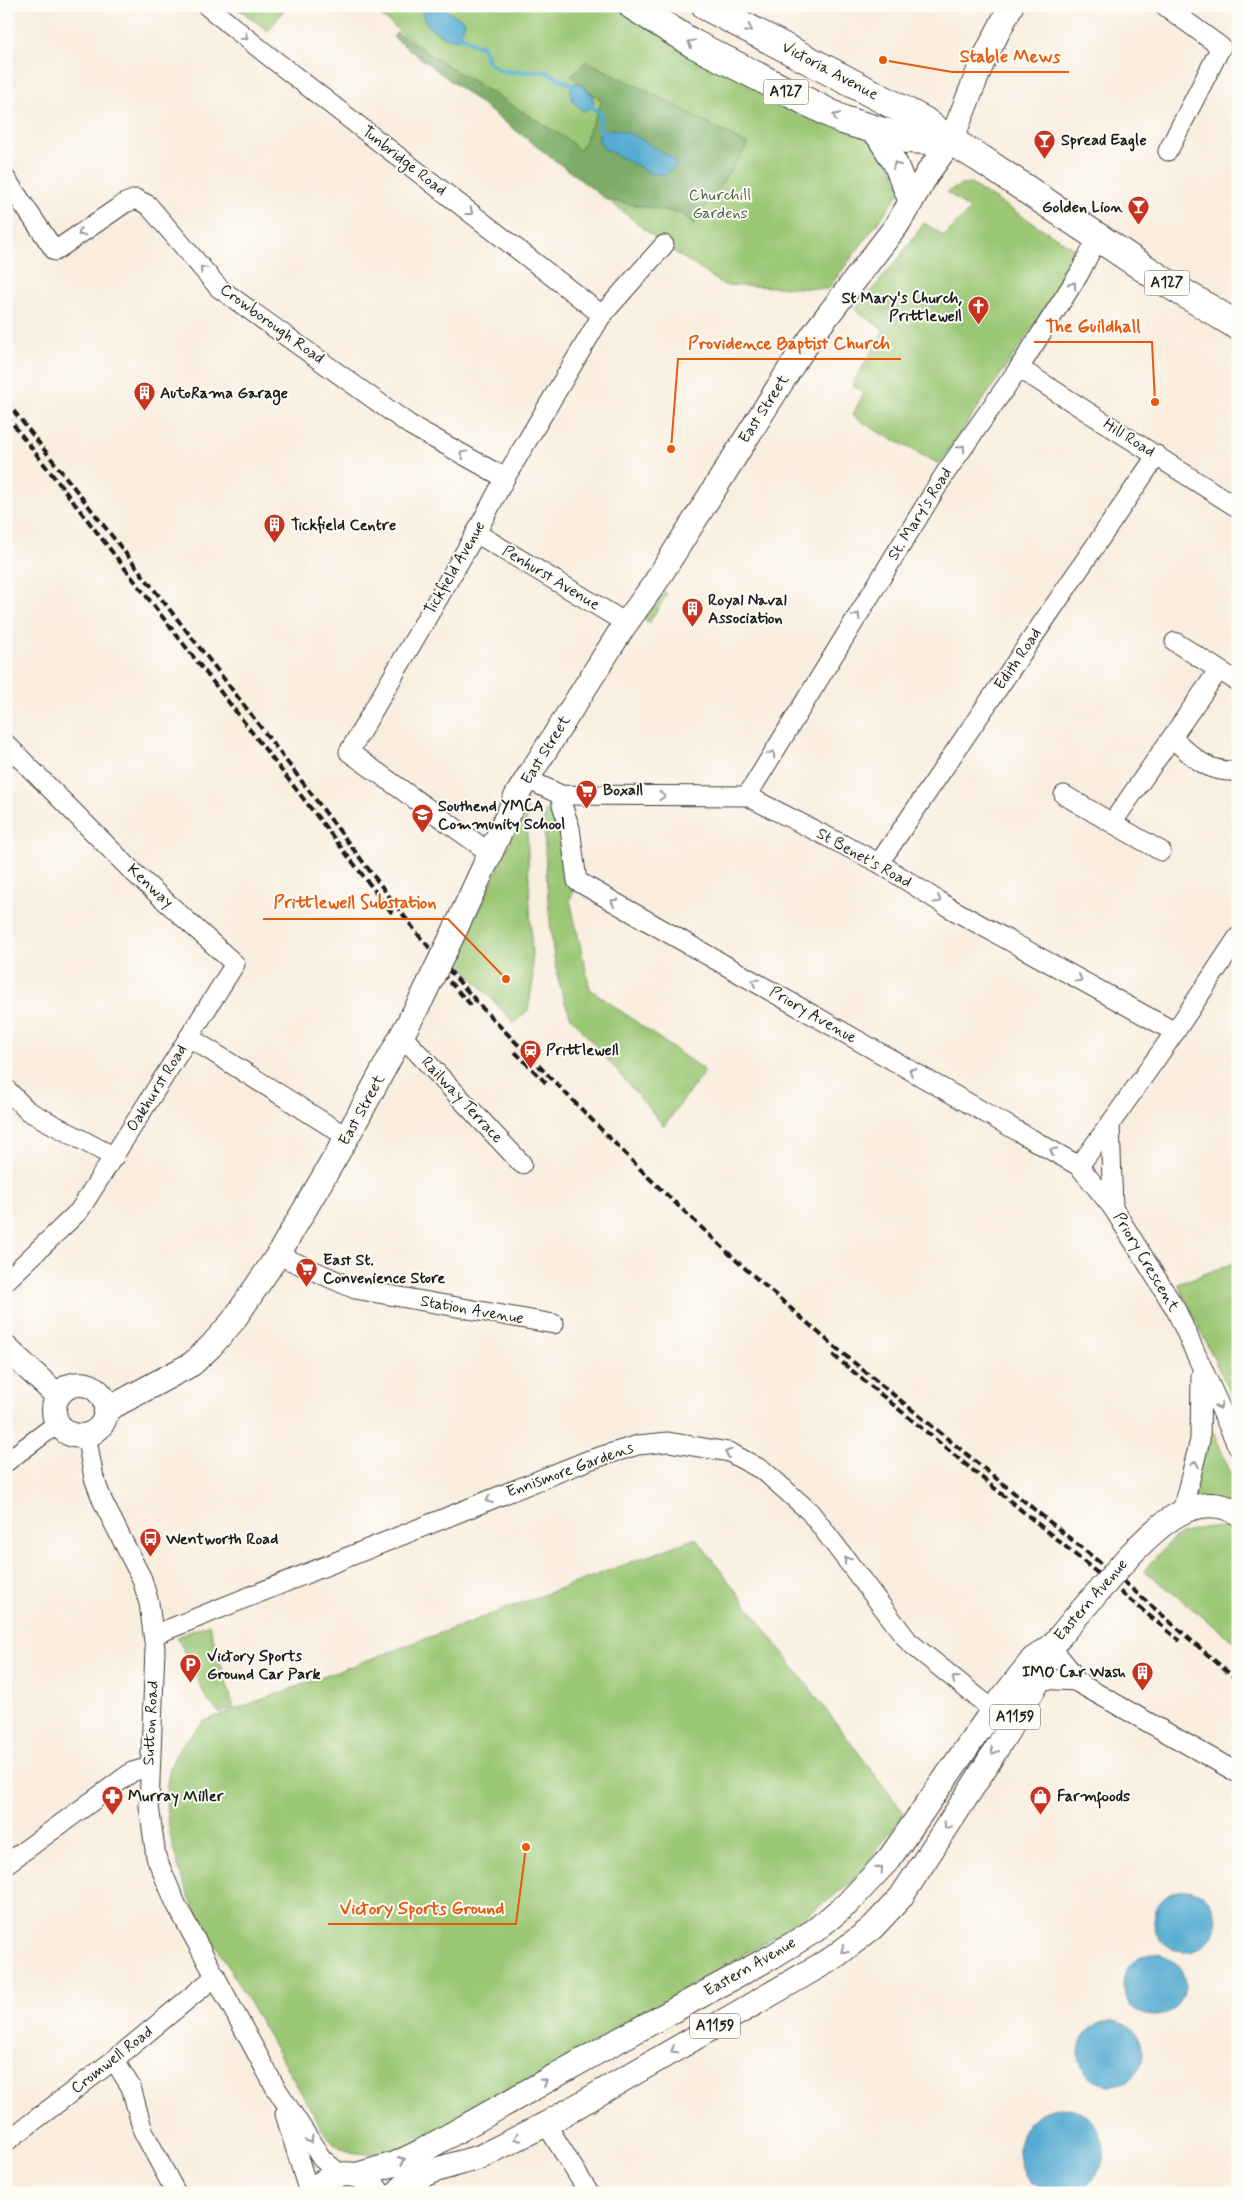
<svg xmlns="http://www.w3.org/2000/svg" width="1244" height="2199" font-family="Mynerve,sans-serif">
<rect width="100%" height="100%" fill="#fdfcf7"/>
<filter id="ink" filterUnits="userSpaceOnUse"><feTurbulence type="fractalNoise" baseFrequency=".02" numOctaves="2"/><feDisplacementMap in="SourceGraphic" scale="10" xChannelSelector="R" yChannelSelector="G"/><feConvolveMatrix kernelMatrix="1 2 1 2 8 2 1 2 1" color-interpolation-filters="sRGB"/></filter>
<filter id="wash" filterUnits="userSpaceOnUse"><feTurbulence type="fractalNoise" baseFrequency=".0096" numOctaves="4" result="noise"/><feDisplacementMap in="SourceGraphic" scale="20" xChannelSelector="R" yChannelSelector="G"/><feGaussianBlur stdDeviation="1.12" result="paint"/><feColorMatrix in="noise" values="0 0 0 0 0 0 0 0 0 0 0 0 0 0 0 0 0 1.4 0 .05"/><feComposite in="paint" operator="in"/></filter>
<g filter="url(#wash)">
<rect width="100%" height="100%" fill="#f9edde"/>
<g fill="#9bc775" stroke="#5c7248">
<path d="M235,6H287L268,31Z"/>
<path d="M369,6H641L875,131L902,190L828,289L724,285L664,245Z"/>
<path d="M971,184L1076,250L1077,258L1021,345L939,464L875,430L852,415L864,393L852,385L884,330L855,310L899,258L924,223L944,236L970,210L947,192L961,185Z"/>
<path d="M661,590L667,594L649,623L642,618Z"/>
<path d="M526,806L533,981L528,1010L514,1023L456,960Z"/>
<path d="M554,806L577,881L570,900L590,989L705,1071L664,1126L571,1017C558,989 554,962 551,931C547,894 545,857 544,820L545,811Z"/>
<path d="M1238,1071V1142L1235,1103Z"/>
<path d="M1238,1261V1409L1178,1284Z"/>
<path d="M1207,1430H1211L1216,1437L1238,1492V1505L1192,1499Z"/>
<path d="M1211,1527L1238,1528V1645L1144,1570C1169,1544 1173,1530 1211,1527Z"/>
<path d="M696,1538L904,1813L856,1879L792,1926L433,2138C406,2145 368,2163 341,2148C336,2145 331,2140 326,2136L189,1898C175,1860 157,1802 172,1763C178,1746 193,1734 204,1721Z"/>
<path d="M209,1624L234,1708L219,1713L207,1699L177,1637Z"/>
<path d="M350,2184L360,2188L365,2193H326L329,2189Z"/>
</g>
<path fill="#7cac66" stroke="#4c6441" d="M397,32L435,58L567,139L580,151L602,101L571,76L586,61L671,103L748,145L694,224L680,213L607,200L393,37Z"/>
<g fill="#54abd1" stroke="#386476">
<path d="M431,6H445L449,12L464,20L465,24L458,40C442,38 426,30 422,13L426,10L432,11Z"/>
<path d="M578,83L592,94L594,103L588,109L583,111C572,103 569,98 572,85Z"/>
<path d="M610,129C633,130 652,147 672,158L675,161L676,166L666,174H652L630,162L603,148L598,138L601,131Z"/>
<circle cx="1185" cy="1921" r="31"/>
<circle cx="1154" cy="1985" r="31"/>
<circle cx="1111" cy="2053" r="32"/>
<circle cx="1061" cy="2151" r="43"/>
</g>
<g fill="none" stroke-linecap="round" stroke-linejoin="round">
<g stroke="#54abd1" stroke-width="4.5">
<path d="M459,35L476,45H481L489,62L500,70L511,72L544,71L572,85"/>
<path d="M592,107L601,114L599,127L601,131"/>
</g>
</g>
</g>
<g filter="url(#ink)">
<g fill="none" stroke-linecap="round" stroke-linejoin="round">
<defs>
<g id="minor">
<path d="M207,6L265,53L602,315"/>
<path d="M1165,6L1221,47L1168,151"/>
<path d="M6,179L55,251L125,203L136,199L148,205L219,288L410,425L505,478"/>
<path d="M1019,368L1238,508"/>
<path d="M476,533L626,623"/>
<path d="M1175,642L1238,682"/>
<path d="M1172,738C1194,757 1206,773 1238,771"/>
<path d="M6,744L132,871L235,964L189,1037"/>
<path d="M527,779L561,795L747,796L879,863L948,907L1175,1032"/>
<path d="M561,795L562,805L570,828L577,881L1079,1166L1113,1208"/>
<path d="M1064,795L1112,823"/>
<path d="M747,796L946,472L1019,368L1079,274L1098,237"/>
<path d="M1161,851L1112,823L1218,671"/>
<path d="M490,853L349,752L476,533L505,478L602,315L664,245"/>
<path d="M879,863L1157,455"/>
<path d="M1238,937L1175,1032L1110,1124L1113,1208L1176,1310L1238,1447"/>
<path d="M402,1036L522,1164"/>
<path d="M6,1089L28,1111L114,1157"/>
<path d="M1079,1166L1110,1124"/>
<path d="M278,1255L355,1289L554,1324"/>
<path d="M6,1281L79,1211L189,1037L347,1137"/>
<path d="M86,1435L94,1478L103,1502L142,1579L149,1603L155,1649L149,1806L156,1857L176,1904L274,2085L322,2159L340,2174"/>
<path d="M6,1462L58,1423"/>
<path d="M1182,1511L1200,1440L1201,1375"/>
<path d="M154,1635L589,1460L638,1445L668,1442L729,1452L764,1471L810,1512L909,1642L993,1710"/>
<path d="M1051,1647L1070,1670L1075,1681"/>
<path d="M1040,1679L1075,1681L1238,1773"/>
<path d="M6,1864L132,1772L149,1767"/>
<path d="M114,2060L131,2087L143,2131L176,2193"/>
<path d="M285,2114L309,2193"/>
<path d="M546,2124L589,2193"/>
<path d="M6,2142L119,2056L216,1976"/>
</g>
<g id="major">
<path d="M875,131L895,163L911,202"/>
<path d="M455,930L517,795L527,779L622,629L655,583L793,364L818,328L897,225L929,171L951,141L982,63L1011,6"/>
<path d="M6,1348L58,1396"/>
<circle cx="80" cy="1410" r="26"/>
<path d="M106,1410L192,1364L211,1346L233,1321L278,1255L347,1137L422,998"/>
<path d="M1131,1554C1159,1525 1196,1489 1238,1513"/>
<path d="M356,2175L395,2164L420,2152L601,2050L773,1956L814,1931L847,1904L889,1859L993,1710L1033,1659L1051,1647L1075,1618"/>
<path d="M311,2193C328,2171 363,2165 378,2193"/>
<path d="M397,2193L407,2183L432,2171L480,2157L546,2124L833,1958L872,1928L901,1897L974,1785L1040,1679L1051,1647"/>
</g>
<g id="highway">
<path d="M633,6L692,43L843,120L907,139L951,141"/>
<path d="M706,6L924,121L951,141L981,159L1159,278L1238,326"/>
</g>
</defs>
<use href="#minor" stroke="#3d3b39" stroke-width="21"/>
<use href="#major" stroke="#3d3b39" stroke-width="26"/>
<use href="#highway" stroke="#3d3b39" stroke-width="30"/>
<use href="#minor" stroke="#fff" stroke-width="19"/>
<use href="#major" stroke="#fff" stroke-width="24"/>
<use href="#highway" stroke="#fff" stroke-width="28"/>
<g stroke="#1c1c1c" stroke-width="4" stroke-dasharray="8 4" stroke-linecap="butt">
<path d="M6,401L218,671L420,937L485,1011L648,1177L739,1263L836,1348L1131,1588L1238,1681"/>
<path d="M6,415L392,913"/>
<path d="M433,964L472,1006"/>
<path d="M515,1052L548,1085"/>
<path d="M833,1355L1180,1641"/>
</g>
<defs>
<g id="major-bridge">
<path d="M422,998L455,930"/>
<path d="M1075,1618L1131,1554"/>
</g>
</defs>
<use href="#major-bridge" stroke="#3d3b39" stroke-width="26" stroke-linecap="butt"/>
<use href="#major-bridge" stroke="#fff" stroke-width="24"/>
</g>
<defs><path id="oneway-chevron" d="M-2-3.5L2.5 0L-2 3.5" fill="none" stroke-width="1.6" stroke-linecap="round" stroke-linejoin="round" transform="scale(1.25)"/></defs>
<g stroke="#999">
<use href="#oneway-chevron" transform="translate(749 29) rotate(28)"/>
<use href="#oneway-chevron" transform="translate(245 37) rotate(39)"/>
<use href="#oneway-chevron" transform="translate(691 43) rotate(-151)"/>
<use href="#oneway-chevron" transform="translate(836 116) rotate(-154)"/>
<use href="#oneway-chevron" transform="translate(896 165) rotate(-115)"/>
<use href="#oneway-chevron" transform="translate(470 212) rotate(38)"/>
<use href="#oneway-chevron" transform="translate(81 233) rotate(146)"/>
<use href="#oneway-chevron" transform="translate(203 269) rotate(-131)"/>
<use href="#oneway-chevron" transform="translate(1073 285) rotate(-57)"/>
<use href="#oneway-chevron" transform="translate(962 448) rotate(-55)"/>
<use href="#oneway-chevron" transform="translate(463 454) rotate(-151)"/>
<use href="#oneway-chevron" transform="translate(857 616) rotate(-58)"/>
<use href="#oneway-chevron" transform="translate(772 754) rotate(-58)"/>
<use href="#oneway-chevron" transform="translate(662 796) rotate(1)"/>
<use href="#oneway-chevron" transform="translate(938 900) rotate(32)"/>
<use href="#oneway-chevron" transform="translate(614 902) rotate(-150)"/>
<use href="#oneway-chevron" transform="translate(1079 979) rotate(29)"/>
<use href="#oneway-chevron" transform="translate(755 982) rotate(-150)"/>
<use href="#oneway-chevron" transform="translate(912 1071) rotate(-150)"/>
<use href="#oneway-chevron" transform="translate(1053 1151) rotate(-150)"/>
<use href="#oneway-chevron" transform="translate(1219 1406) rotate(65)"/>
<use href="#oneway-chevron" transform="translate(728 1453) rotate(-161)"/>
<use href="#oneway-chevron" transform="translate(1195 1464) rotate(-77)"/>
<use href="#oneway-chevron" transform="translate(489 1500) rotate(158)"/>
<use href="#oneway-chevron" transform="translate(847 1560) rotate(-127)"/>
<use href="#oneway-chevron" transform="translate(955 1679) rotate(-141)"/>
<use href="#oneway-chevron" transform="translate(994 1751) rotate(121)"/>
<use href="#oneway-chevron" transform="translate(947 1826) rotate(123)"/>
<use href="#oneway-chevron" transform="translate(880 1869) rotate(-49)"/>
<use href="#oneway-chevron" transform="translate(844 1950) rotate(142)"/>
<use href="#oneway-chevron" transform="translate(674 2050) rotate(150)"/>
<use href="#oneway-chevron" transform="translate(544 2082) rotate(-30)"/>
<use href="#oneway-chevron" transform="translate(517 2138) rotate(154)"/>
<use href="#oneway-chevron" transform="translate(310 2140) rotate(58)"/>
<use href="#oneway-chevron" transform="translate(402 2160) rotate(-24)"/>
</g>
</g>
<defs>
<symbol id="bar-pin" viewBox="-11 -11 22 30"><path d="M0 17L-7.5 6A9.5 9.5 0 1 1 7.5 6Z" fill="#c8321e" stroke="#fdfcf7"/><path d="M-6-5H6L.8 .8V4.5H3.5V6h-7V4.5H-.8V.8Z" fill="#fff"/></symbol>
<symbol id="church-pin" viewBox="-11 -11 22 30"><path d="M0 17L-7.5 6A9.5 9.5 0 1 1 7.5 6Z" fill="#c8321e" stroke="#fdfcf7"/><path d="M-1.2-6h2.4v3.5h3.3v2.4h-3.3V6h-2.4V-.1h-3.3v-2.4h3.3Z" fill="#fff"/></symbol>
<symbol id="building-pin" viewBox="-11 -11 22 30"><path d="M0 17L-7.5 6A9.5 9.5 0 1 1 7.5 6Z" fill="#c8321e" stroke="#fdfcf7"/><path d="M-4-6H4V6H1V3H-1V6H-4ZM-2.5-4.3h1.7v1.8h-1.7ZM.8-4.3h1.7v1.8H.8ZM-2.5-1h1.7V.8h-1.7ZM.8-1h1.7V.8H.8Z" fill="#fff"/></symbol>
<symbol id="supermarket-pin" viewBox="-11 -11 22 30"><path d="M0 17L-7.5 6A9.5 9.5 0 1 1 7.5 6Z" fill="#c8321e" stroke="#fdfcf7"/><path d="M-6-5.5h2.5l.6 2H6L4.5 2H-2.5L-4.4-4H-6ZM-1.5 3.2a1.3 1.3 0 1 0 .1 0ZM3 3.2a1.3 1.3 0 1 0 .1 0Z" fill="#fff"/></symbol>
<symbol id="school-pin" viewBox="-11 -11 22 30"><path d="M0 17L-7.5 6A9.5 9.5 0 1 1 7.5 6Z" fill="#c8321e" stroke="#fdfcf7"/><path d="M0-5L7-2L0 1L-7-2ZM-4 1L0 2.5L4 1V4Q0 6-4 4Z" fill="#fff"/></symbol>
<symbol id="station-pin" viewBox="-11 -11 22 30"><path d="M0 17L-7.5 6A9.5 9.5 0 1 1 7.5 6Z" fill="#c8321e" stroke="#fdfcf7"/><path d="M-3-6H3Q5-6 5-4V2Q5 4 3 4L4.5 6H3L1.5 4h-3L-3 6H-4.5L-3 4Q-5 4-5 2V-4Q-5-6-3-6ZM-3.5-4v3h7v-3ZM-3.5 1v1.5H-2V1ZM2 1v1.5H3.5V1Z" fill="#fff"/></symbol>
<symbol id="bus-pin" viewBox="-11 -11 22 30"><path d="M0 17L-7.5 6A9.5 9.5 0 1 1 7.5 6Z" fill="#c8321e" stroke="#fdfcf7"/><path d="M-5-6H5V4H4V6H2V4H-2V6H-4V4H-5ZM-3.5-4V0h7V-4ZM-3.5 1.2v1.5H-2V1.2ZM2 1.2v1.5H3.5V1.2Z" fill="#fff"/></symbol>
<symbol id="parking-pin" viewBox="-11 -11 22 30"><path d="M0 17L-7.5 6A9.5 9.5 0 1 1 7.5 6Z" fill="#c8321e" stroke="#fdfcf7"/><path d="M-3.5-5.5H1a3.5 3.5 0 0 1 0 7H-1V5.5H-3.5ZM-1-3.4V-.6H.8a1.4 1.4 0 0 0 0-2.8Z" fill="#fff"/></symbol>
<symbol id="pharmacy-pin" viewBox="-11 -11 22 30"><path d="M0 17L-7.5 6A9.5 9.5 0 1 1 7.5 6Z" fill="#c8321e" stroke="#fdfcf7"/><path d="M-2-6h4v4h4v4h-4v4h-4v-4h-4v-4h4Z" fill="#fff"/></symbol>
<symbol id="shop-pin" viewBox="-11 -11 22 30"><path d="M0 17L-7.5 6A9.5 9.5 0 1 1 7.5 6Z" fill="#c8321e" stroke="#fdfcf7"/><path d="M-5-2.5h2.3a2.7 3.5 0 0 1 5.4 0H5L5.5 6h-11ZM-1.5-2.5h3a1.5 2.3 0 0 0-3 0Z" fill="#fff"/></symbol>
</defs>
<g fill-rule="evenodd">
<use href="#bar-pin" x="1032" y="128" width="25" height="34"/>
<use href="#bar-pin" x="1126" y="194" width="25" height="34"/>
<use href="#church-pin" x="966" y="294" width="25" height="34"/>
<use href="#building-pin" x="132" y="380" width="25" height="34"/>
<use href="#building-pin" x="262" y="512" width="25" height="34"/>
<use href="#building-pin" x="680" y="596" width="25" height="34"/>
<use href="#supermarket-pin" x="574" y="778" width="25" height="34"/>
<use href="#school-pin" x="410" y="802" width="25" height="34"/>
<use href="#station-pin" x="518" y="1038" width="25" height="34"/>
<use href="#supermarket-pin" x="294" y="1256" width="25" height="34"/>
<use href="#bus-pin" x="138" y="1526" width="25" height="34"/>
<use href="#parking-pin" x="178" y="1652" width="25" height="34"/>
<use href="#building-pin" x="1130" y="1660" width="25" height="34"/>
<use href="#pharmacy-pin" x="100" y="1784" width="25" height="34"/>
<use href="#shop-pin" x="1028" y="1784" width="25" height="34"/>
</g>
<g text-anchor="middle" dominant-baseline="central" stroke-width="4" stroke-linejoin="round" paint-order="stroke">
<g fill="#fdfcf7" stroke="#605f5e" stroke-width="1">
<rect x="763.5" y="79.5" width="45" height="25" rx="4"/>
<rect x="1144.5" y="270.5" width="45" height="25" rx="4"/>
<rect x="990" y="1704.5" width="50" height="25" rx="4"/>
<rect x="690" y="2013.5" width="50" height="25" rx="4"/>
</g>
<g font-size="15" font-weight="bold" fill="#1c1c1c">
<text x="786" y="92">A127</text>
<text x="1167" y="283">A127</text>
<text x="1015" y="1717">A1159</text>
<text x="715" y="2026">A1159</text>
</g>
<g font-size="16" fill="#1c1c1c" stroke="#fdfcf7">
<text transform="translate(830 71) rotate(28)">Victoria Avenue</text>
<text transform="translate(404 161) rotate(38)">Tunbridge Road</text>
<text transform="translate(272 324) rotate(36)">Crowborough Road</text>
<text transform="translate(764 409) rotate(-57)">East Street</text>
<text transform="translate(1129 438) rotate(32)">Hill Road</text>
<text transform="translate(920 514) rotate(-58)">St. Mary's Road</text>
<text transform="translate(455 568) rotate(-60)">Tickfield Avenue</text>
<text transform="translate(551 578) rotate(31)">Penhurst Avenue</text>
<text transform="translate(1018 659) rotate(-56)">Edith Road</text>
<text transform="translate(546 750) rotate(-58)">East Street</text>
<text transform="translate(864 858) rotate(29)">St Benet's Road</text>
<text transform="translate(150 886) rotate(43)">Kenway</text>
<text transform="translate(813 1015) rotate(30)">Priory Avenue</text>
<text transform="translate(157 1088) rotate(-58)">Oakhurst Road</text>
<text transform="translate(462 1100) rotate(47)">Railway Terrace</text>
<text transform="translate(362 1110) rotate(-61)">East Street</text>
<text transform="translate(1146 1262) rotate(59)">Priory Crescent</text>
<text transform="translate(472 1310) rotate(10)">Station Avenue</text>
<text transform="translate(570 1470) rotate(-20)">Ennismore Gardens</text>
<text transform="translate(1091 1600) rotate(-49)">Eastern Avenue</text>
<text transform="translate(151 1723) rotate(-87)">Sutton Road</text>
<text transform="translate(750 1967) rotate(-30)">Eastern Avenue</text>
<text transform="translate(112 2060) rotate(-38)">Cromwell Road</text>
</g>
<g font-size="16" font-weight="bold" fill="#1c1c1c" stroke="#fdfcf7" text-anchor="start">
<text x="1061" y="140">Spread Eagle</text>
<text x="1123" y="207" text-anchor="end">Golden Lion</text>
<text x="962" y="298" text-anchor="end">St Mary's Church,<tspan x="962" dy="18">Prittlewell</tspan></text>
<text x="160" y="393">AutoRama Garage</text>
<text x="291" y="525">Tickfield Centre</text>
<text x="708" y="600">Royal Naval<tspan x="708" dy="18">Association</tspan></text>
<text x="603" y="790">Boxall</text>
<text x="438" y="806">Southend YMCA<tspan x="438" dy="18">Community School</tspan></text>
<text x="546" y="1050">Prittlewell</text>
<text x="323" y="1260">East St.<tspan x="323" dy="18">Convenience Store</tspan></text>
<text x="166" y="1539">Wentworth Road</text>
<text x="207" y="1656">Victory Sports<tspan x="207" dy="18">Ground Car Park</tspan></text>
<text x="1126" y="1672" text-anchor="end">IMO Car Wash</text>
<text x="128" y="1796">Murray Miller</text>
<text x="1057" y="1796">Farmfoods</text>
</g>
<g font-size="16" fill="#4f6040" stroke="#fdfcf7">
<text x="720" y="195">Churchill<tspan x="720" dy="18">Gardens</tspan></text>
</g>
</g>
<path fill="none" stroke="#e8590c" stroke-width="2" d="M883 60L952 72H1069M1155 402L1152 342H1034M671 449L678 359H901M506 979L448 919H263M526 1847L516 1924H328"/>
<g fill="#e8590c" stroke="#fdfcf7" stroke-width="2">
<circle cx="883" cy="60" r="5"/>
<circle cx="1155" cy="402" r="5"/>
<circle cx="671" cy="449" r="5"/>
<circle cx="506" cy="979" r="5"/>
<circle cx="526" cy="1847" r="5"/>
</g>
<g font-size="18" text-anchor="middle" font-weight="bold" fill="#e8590c" stroke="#fdfcf7" stroke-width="4" stroke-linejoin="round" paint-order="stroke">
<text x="1010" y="62">Stable Mews</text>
<text x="1093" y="332">The Guildhall</text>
<text x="789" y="349">Providence Baptist Church</text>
<text x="355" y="908">Prittlewell Substation</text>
<text x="422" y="1914">Victory Sports Ground</text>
</g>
<rect width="1244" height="2199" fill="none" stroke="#fdfcf7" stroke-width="25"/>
</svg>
